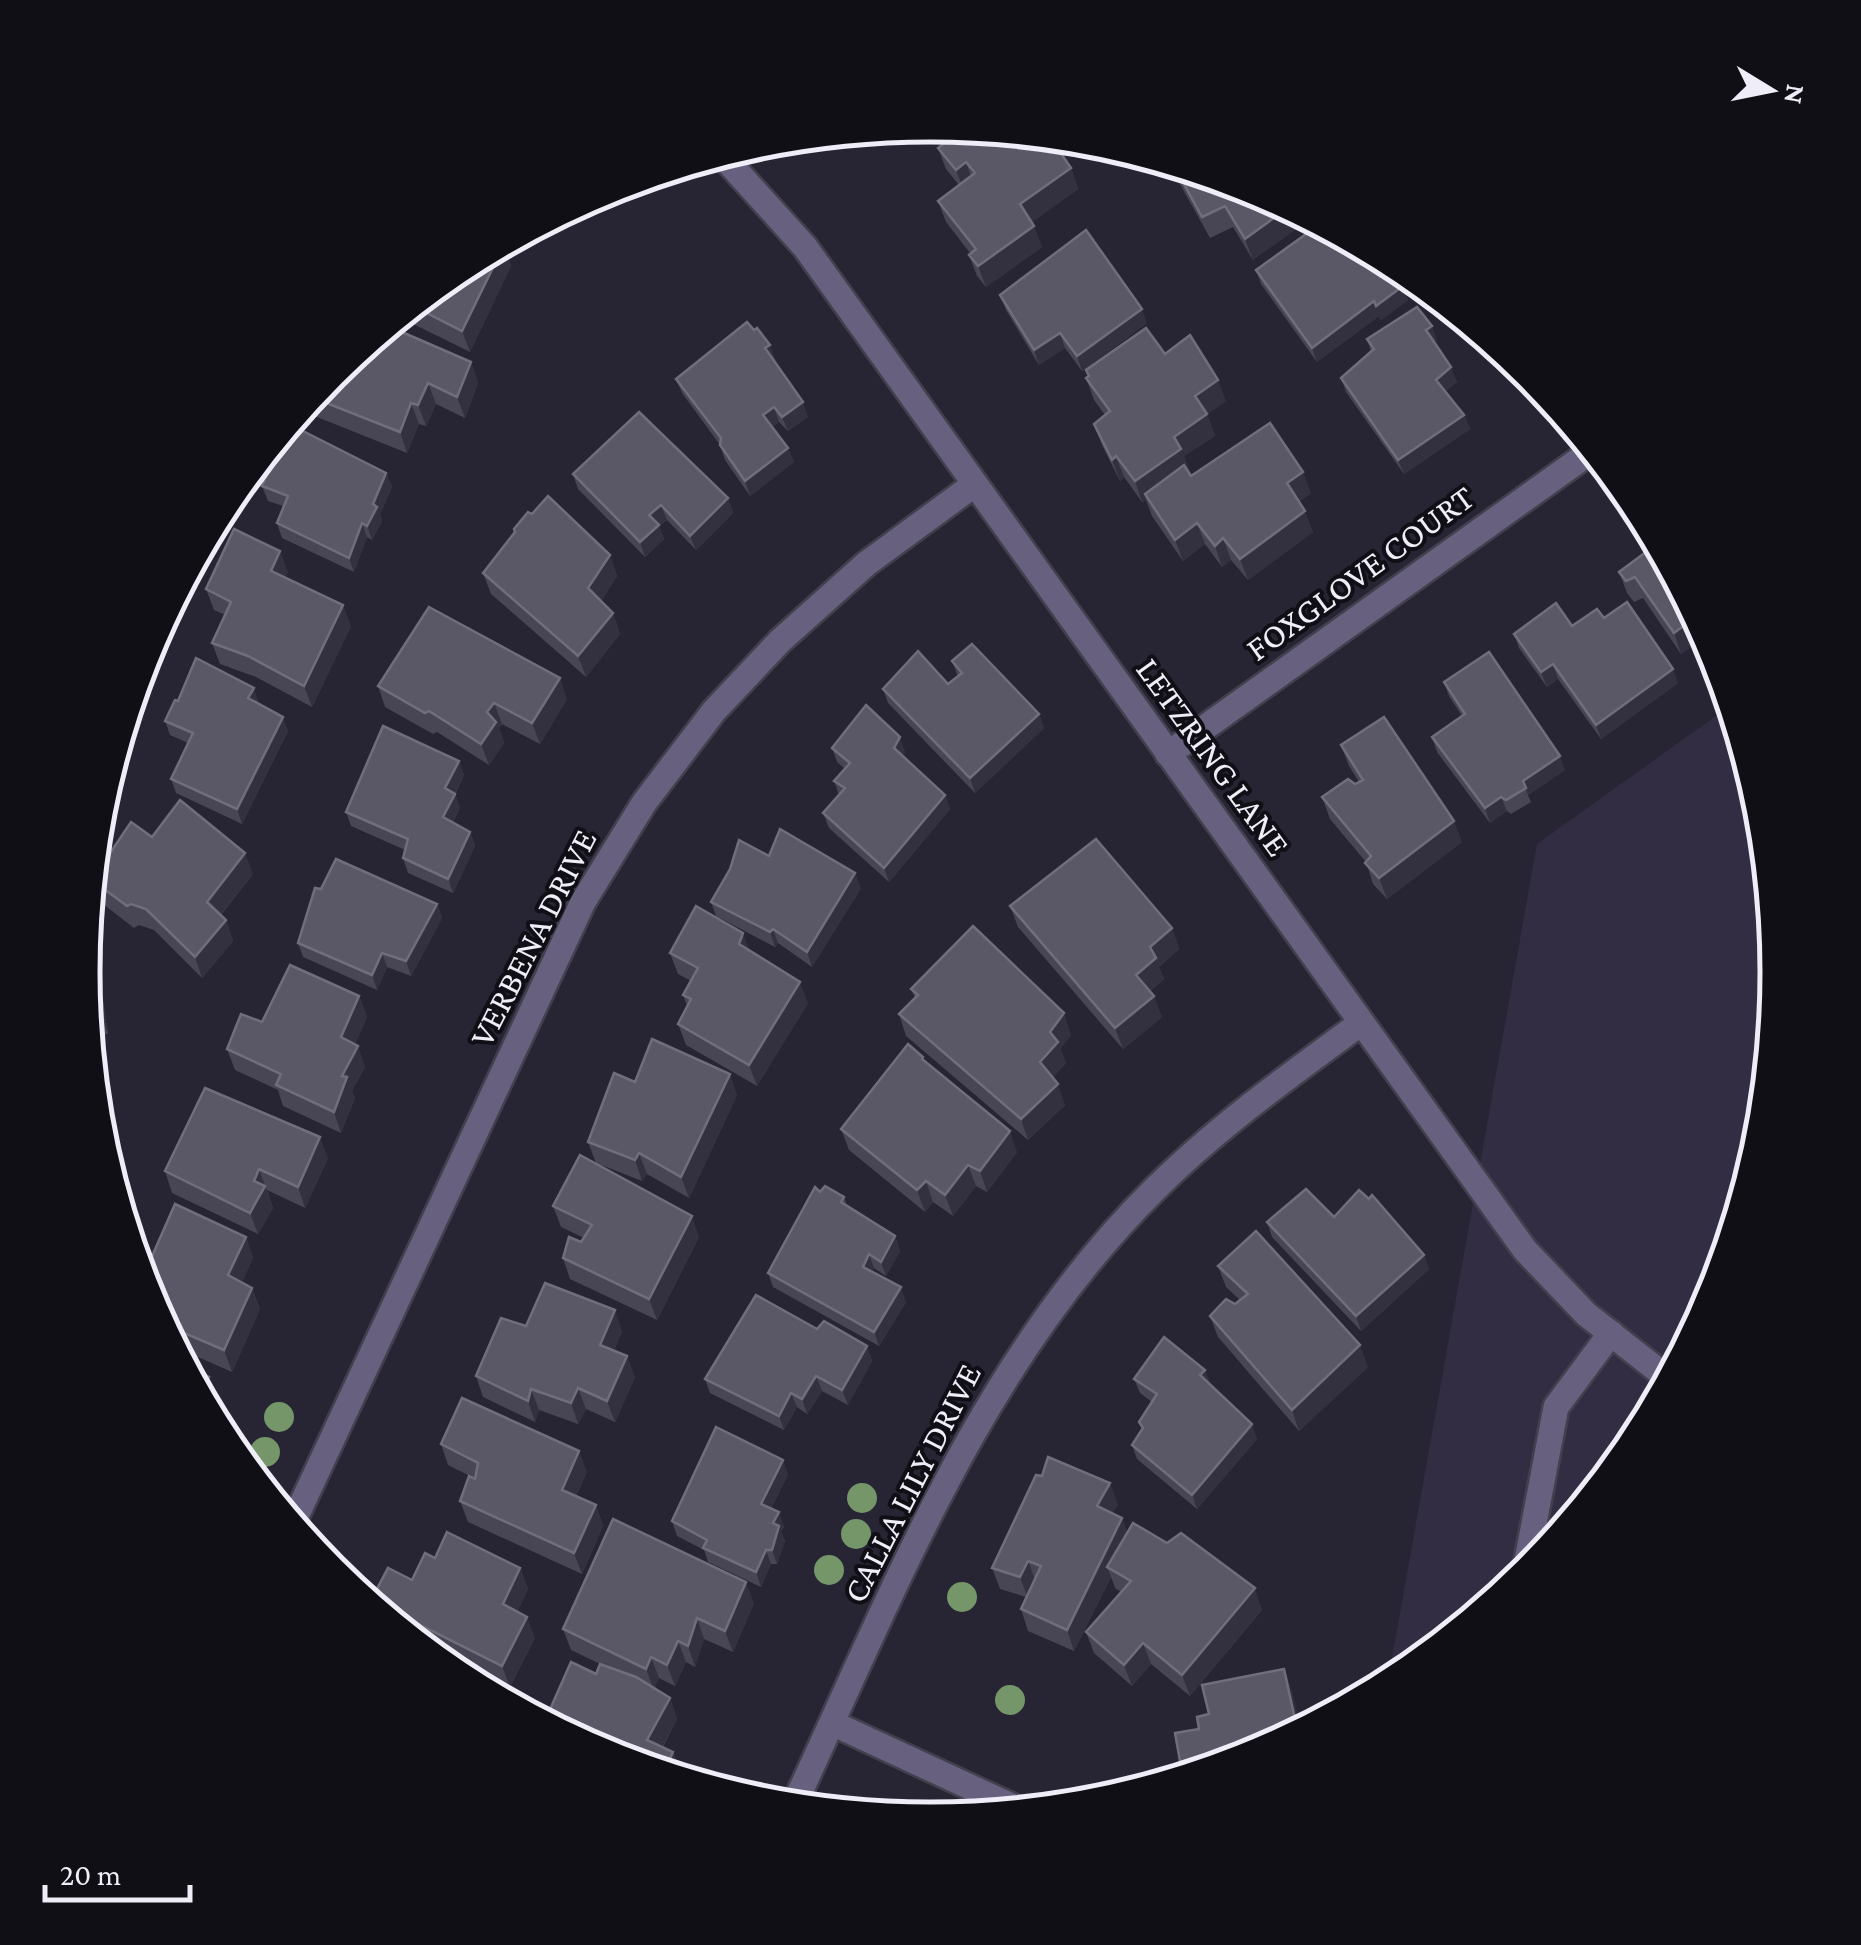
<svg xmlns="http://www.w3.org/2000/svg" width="1861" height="1945" font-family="'Crimson Pro',serif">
<rect width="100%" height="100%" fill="#272433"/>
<path fill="#322d42" d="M1731,705L1762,808L1778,973L1762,1138L1714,1298L1635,1444L1530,1573L1401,1678L1387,1686L1537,844Z"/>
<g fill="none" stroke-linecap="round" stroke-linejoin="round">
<defs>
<path id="service" d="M1513,1586L1526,1566L1556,1407L1611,1333"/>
<g id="minor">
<path d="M721,154L805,247L1525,1250L1586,1314L1670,1380"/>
<path d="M1168,754L1593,450"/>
<path d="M292,1525L583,902L644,803L714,711L780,641L866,564L975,484"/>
<path d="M832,1723L1022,1811"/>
<path d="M793,1807C894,1591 982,1360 1154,1190C1217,1127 1289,1076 1361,1023"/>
</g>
</defs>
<use href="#service" stroke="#43404e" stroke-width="30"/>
<use href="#minor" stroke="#43404e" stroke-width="30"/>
<use href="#service" stroke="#67607f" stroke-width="25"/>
<use href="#minor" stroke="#67607f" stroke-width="25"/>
</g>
<g fill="#749669">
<circle cx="279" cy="1417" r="15"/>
<circle cx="265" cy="1452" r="15"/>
<circle cx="862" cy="1498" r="15"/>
<circle cx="856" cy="1534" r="15"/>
<circle cx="829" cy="1570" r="15"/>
<circle cx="962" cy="1597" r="15"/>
<circle cx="1010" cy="1700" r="15"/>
</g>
<g fill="#484554">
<path d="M931,124L955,127L932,145L918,126Z"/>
<path d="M1118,147L1144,155L1131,165Z"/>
<path d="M938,148L1071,168L1078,189L1032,222L1042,247L986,287L977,276L969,255L970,253L946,222L938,201L959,185L946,169Z"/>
<path d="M1171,164L1256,189L1253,260L1233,227L1210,238L1176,177Z"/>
<path d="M504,245L511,266L470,352L399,317L460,267Z"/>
<path d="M1341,246L1408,300L1381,320L1379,316L1317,362L1261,284L1256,270Z"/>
<path d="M1000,295L1147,323L1082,371L1065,348L1039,365L1006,310Z"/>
<path d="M1367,339L1437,340L1434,342L1457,382L1445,391L1464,415L1470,429L1404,474L1346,392L1341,378L1371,352Z"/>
<path d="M1165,354L1226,401L1207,414L1215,436L1184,456L1189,470L1188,471L1191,476L1311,493L1299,502L1313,532L1248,580L1231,560L1222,567L1205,544L1183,561L1152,516L1146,500L1142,502L1124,477L1120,481L1102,445L1094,424L1105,415L1094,400L1086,378L1088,377L1086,370Z"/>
<path d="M775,359L774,360L808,417L788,431L779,422L772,427L788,448L794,462L750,496L725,460L720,445L682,393L676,379Z"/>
<path d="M471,362L478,383L465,418L436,404L426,426L419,424L407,453L307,413L304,406L331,372Z"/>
<path d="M386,473L392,487L380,514L382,521L372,540L367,537L354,572L282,538L277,523L283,506L268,501L262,486Z"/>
<path d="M573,474L728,498L733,513L696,550L667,520L659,526L664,539L645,557L578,489Z"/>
<path d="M515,532L610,555L617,576L601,601L613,613L620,634L586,677L491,594L483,573Z"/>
<path d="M1658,543L1707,635L1681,654L1643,598L1634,602L1627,593L1619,572Z"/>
<path d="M288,572L285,577L351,626L312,707L256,677L220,664L212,643L225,615L214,610L206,589Z"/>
<path d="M1604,618L1678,683L1601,739L1558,679L1547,687L1519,648L1514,634L1572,626Z"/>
<path d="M952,661L1039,714L1044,728L975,793L888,703L883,689L948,684L958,677Z"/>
<path d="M1444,682L1565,770L1528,795L1531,802L1511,814L1507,811L1490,823L1437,752L1432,737L1462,716L1449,696Z"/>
<path d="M378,686L567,699L540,744L502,724L499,728L504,743L489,765L437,732L433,734L385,707Z"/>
<path d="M178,701L259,703L288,731L242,824L176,793L171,779L188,743L170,735L165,721Z"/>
<path d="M1341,745L1462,842L1387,899L1373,884L1366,862L1330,819L1322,797L1359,782L1349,766Z"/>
<path d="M832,748L905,752L902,756L945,795L950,809L889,882L829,828L823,813L839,795L834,781L845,769L837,762Z"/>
<path d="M459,761L464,775L455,794L460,808L453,822L470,832L475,846L453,893L408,873L403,858L405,850L351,826L346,812Z"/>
<path d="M152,837L253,874L221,915L226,920L233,941L202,978L154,930L139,925L134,928L98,900L91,882L92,878Z"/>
<path d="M769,856L861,888L812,967L778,943L775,947L716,916L711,902Z"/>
<path d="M437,904L442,918L411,976L387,967L377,990L303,957L298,943Z"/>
<path d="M1010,906L1172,928L1179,949L1159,967L1164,979L1150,991L1162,1017L1123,1049L1018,927Z"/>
<path d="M93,933L108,1034L89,1037L82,972Z"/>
<path d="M750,951L808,1003L757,1086L686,1045L678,1024L687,1006L683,995L691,981L678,974L670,953Z"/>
<path d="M911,989L1071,1035L1060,1049L1066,1063L1052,1078L1065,1105L1028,1140L906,1036L899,1014L915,998Z"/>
<path d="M359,996L367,1017L355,1044L365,1067L352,1091L355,1098L341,1133L283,1106L278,1090L235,1070L227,1049L262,1022Z"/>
<path d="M925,1062L1017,1152L987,1192L976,1186L953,1216L933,1202L925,1212L849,1150L841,1129Z"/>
<path d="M635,1082L737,1095L689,1198L647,1174L642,1181L596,1163L588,1142Z"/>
<path d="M328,1158L305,1208L267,1190L273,1208L258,1234L172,1193L165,1171Z"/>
<path d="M820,1192L844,1197L847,1206L895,1236L900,1251L886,1276L874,1268L872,1272L906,1302L879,1346L773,1287L768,1273Z"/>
<path d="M553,1206L699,1237L657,1320L570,1279L563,1258L584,1238L561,1227Z"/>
<path d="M1334,1217L1424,1255L1429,1269L1361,1331L1272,1237L1267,1222Z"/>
<path d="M246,1237L253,1258L242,1282L252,1288L260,1309L232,1372L173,1346L147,1296Z"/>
<path d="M1218,1266L1368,1367L1299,1431L1218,1337L1210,1316L1240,1300L1226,1287Z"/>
<path d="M526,1326L622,1331L614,1351L635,1377L615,1422L586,1409L578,1424L539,1410L535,1422L483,1397L476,1376Z"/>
<path d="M817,1329L867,1346L872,1361L848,1405L822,1391L807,1414L797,1407L784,1430L710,1393L705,1379Z"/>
<path d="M1134,1379L1210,1385L1257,1439L1197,1509L1137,1459L1132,1445L1142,1429L1139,1422L1152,1402L1140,1393Z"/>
<path d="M441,1444L587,1472L576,1496L596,1505L603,1526L582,1574L468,1522L460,1501L476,1479L448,1465Z"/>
<path d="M788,1474L771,1509L784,1527L781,1532L785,1541L777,1564H771L761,1587L708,1562L704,1550L677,1536L672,1521Z"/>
<path d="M1118,1504L1112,1513L1122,1518L1127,1533L1262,1610L1190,1696L1151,1664L1132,1686L1094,1653L1086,1632L1121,1592L1115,1588L1111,1577L1074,1651L1028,1631L1021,1609L1026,1597L1000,1589L992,1568Z"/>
<path d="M435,1558L520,1568L528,1589L517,1612L535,1638L510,1687L423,1644L369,1604L412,1580Z"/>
<path d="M754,1603L733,1652L704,1639L695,1667L686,1662L675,1686L659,1678L654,1688L670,1698L677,1719L663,1747L673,1752L681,1773L596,1674L600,1664L571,1650L563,1629Z"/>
</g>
<g fill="#333040">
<path d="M931,124L955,127L932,145L925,125Z"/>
<path d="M888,129L878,137L875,130Z"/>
<path d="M1125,150L1144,155L1131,165Z"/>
<path d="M966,162L973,183L964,191L956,170Z"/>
<path d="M1071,168L1078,189L1028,225L1020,204Z"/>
<path d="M1289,207L1311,219L1253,260L1245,239Z"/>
<path d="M1034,226L1042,247L986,287L978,266Z"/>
<path d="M504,245L511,266L470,352L462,331Z"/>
<path d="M1403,286L1408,300L1381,320L1379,316L1317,362L1312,348L1374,301Z"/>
<path d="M1142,309L1147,323L1082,371L1077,356Z"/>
<path d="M1432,326L1437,340L1432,344L1426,330Z"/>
<path d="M1060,333L1065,348L1039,365L1034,350Z"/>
<path d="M770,345L775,359L770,363L765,348Z"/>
<path d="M471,362L478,383L465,418L457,397Z"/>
<path d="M1451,367L1457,382L1441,395L1436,380Z"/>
<path d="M1218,380L1226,401L1203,417L1195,396Z"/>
<path d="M428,383L436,404L426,426L418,405Z"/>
<path d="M803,402L808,417L788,431L782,417Z"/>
<path d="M411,403L419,424L407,453L400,432Z"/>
<path d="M774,407L779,422L768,430L763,415Z"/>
<path d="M1207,414L1215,436L1184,456L1189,470L1148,499L1145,494L1146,500L1142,502L1135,481L1174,437Z"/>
<path d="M1464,415L1470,429L1404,474L1398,460Z"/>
<path d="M788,448L794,462L750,496L745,481Z"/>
<path d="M1116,456L1124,477L1120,481L1112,460Z"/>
<path d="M1303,472L1311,493L1295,505L1287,483Z"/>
<path d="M386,473L392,487L380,514L382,521L372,540L367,526L373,504Z"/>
<path d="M728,498L733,513L696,550L690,536Z"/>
<path d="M661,505L667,520L659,526L664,539L645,557L640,542L649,515Z"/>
<path d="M1305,511L1313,532L1248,580L1240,559Z"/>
<path d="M362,523L367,537L354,572L349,558Z"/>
<path d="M1197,523L1205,544L1183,561L1175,540Z"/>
<path d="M1223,538L1231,560L1222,567L1215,546Z"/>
<path d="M280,551L288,572L278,592L271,571Z"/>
<path d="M610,555L617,576L596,610L588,588Z"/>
<path d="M343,605L351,626L312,707L304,686Z"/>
<path d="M613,613L620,634L586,677L578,656Z"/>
<path d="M1697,616L1707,635L1681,654L1674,633Z"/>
<path d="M1553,664L1558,679L1547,687L1541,672Z"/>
<path d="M1673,669L1678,683L1601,739L1596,725Z"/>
<path d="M560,678L567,699L540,744L532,723Z"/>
<path d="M254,688L259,703L253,712L248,698Z"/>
<path d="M494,703L502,724L499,728L504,743L489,765L481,744L487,712Z"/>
<path d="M1039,714L1044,728L975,793L970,778Z"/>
<path d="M283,717L288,731L242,824L237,809Z"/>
<path d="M900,737L905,752L899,763L894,748Z"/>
<path d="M1560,756L1565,770L1528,795L1523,781Z"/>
<path d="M459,761L464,775L450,802L445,788Z"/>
<path d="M455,794L460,808L448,831L443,817Z"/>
<path d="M945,795L950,809L889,882L884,868Z"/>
<path d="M1501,797L1507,811L1490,823L1485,808Z"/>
<path d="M1454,821L1462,842L1387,899L1379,878Z"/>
<path d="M470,832L475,846L453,893L448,879Z"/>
<path d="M245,853L253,874L214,923L207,902Z"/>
<path d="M855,873L861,888L812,967L807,952Z"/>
<path d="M437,904L442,918L411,976L406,961Z"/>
<path d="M88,919L93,933L108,1034L103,1020Z"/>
<path d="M226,920L233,941L202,978L195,957Z"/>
<path d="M1172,928L1179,949L1159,967L1164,979L1143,996L1136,975L1150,947Z"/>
<path d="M773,929L778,943L775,947L770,932Z"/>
<path d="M743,933L751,954L739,944Z"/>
<path d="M382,953L387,967L377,990L372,975Z"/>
<path d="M800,982L808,1003L757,1086L749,1065Z"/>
<path d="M359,996L367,1017L349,1058L341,1037Z"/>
<path d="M1154,996L1162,1017L1123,1049L1115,1028Z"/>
<path d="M1064,1013L1071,1035L1060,1049L1066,1063L1047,1083L1040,1062L1050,1032Z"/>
<path d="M358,1046L365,1067L352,1091L355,1098L341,1133L334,1112L342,1076Z"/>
<path d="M730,1074L737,1095L689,1198L681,1177Z"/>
<path d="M1058,1084L1065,1105L1028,1140L1021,1119Z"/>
<path d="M1010,1131L1017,1152L987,1192L980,1171Z"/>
<path d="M320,1137L328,1158L305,1208L298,1187Z"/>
<path d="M639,1153L647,1174L642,1181L635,1160Z"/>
<path d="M968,1165L976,1186L953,1216L945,1195Z"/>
<path d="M259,1169L273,1208L258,1234L250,1213L254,1181Z"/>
<path d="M926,1181L933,1202L925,1212L917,1190Z"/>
<path d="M692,1216L699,1237L657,1320L649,1299Z"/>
<path d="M895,1236L900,1251L886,1276L881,1262Z"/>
<path d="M246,1237L253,1258L236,1296L228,1275Z"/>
<path d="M869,1254L874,1268L868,1282L863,1267Z"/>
<path d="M1424,1255L1429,1269L1361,1331L1356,1316Z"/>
<path d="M901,1287L906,1302L879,1346L874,1332Z"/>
<path d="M252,1288L260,1309L232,1372L224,1350Z"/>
<path d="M615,1310L622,1331L608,1366L600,1345Z"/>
<path d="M1360,1345L1368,1367L1299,1431L1292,1410Z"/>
<path d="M867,1346L872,1361L848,1405L842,1390Z"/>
<path d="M627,1356L635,1377L615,1422L607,1401Z"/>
<path d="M1205,1370L1211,1384L1200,1375Z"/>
<path d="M816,1376L822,1391L807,1414L802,1399Z"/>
<path d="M209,1377L217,1398L210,1414L200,1397Z"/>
<path d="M578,1388L586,1409L578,1424L571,1403Z"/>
<path d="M531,1389L539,1410L535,1422L528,1401Z"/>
<path d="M791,1393L797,1407L784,1430L779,1416Z"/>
<path d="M1252,1424L1257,1439L1197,1509L1192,1495Z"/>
<path d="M579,1451L587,1472L569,1511L562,1490Z"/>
<path d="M783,1460L788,1474L766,1519L761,1504Z"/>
<path d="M1110,1483L1118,1504L1105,1527L1097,1506Z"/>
<path d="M596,1505L603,1526L582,1574L574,1553Z"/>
<path d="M779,1512L784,1527L781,1532L785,1541L777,1564L772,1550L773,1523Z"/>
<path d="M1122,1518L1129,1539L1107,1567L1111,1577L1074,1651L1067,1630Z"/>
<path d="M766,1550L771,1564L761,1587L756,1572Z"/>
<path d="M1028,1561L1036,1582L1028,1598L1020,1577Z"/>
<path d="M520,1568L528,1589L511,1626L503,1604Z"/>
<path d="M746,1582L754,1603L733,1652L725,1631Z"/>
<path d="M1255,1588L1262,1610L1190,1696L1182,1675Z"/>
<path d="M527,1617L535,1638L510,1687L502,1666Z"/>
<path d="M697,1618L704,1639L695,1667L688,1646Z"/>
<path d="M416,1623L423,1644L422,1647L409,1636Z"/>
<path d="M678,1641L686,1662L675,1686L667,1665Z"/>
<path d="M1143,1643L1151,1664L1132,1686L1124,1665Z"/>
<path d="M651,1657L659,1678L654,1690L646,1669Z"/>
<path d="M1284,1669L1292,1690L1301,1731L1298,1733Z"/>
<path d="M670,1698L677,1719L655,1761L647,1740Z"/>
<path d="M673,1752L681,1773L678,1778L663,1773Z"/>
</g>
<g fill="#5a5766" stroke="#716e7c" stroke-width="2.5">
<path d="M965,128L1049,136L1071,168L1020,204L1034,226L978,266L969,255L976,249L938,201L975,173L966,162L956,170L938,148Z"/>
<path d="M1173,164L1256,189L1289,207L1245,239L1225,206L1202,217Z"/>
<path d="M1320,224L1327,228L1341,246L1350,240L1386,259L1403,286L1376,306L1374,301L1312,348L1256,270Z"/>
<path d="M1086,230L1142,309L1077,356L1060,333L1034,350L1000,295Z"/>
<path d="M503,244L504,245L462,331L413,306L460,267Z"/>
<path d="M1417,307L1432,326L1426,330L1451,367L1436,380L1464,415L1398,460L1341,378L1374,349L1367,339Z"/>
<path d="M747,322L754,330L757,328L770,345L765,348L803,402L782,417L774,407L763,415L788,448L745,481L720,445L721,438L676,379Z"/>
<path d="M388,326L471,362L457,397L428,383L418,405L411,403L400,432L311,397L331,372Z"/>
<path d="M1146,328L1165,354L1190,335L1218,380L1195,396L1207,414L1174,437L1181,449L1135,481L1116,456L1112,460L1094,424L1110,411L1086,378L1089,376L1086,370Z"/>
<path d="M639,412L728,498L690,536L661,505L649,515L659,525L640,542L573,474Z"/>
<path d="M1270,423L1303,472L1287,483L1305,511L1240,559L1223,538L1215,546L1197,523L1175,540L1145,494L1184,465L1191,476Z"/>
<path d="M289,424L386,473L373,504L377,507L367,526L362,523L349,558L277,523L288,496L262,486Z"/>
<path d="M548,496L610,555L588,588L613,613L578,656L483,573L515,532L514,529L528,512L532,514Z"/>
<path d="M234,529L280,551L271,571L343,605L304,686L248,656L212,643L231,602L206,589Z"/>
<path d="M1658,543L1697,616L1674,633L1635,577L1626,581L1619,572Z"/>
<path d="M1627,602L1673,669L1596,725L1553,664L1541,672L1514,634L1556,603L1572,626L1597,609L1604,618Z"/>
<path d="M429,607L560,678L532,723L494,703L487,712L496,722L481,744L429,711L425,713L378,686Z"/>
<path d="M972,644L1039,714L970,778L883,689L918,651L948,684L962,673L952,661Z"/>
<path d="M1489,652L1560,756L1523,781L1526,788L1506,800L1501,797L1485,808L1432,737L1465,714L1444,682Z"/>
<path d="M196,658L254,688L248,698L283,717L237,809L171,779L193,733L165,721L175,700L178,701Z"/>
<path d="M866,705L900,737L894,748L945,795L884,868L823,813L845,788L834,781L850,763L832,748Z"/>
<path d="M1384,717L1454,821L1379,878L1365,863L1371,856L1322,797L1348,779L1355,784L1363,780L1341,745Z"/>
<path d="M383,726L459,761L445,788L455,794L443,817L470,832L448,879L403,858L408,839L346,812Z"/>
<path d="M180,800L245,853L207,902L226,920L195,957L146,909L131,904L127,906L92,880L131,822L152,837Z"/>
<path d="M780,829L855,873L807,952L773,929L770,932L711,902L730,869L739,840L769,856Z"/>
<path d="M1096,839L1172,928L1150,947L1156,958L1136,975L1154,996L1115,1028L1010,906Z"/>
<path d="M336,859L437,904L406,961L382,953L372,975L298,943L315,888L321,889Z"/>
<path d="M696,906L743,933L739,944L800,982L749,1065L678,1024L691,999L683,995L698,968L670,953Z"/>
<path d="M88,919L103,1020L87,1022L82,972Z"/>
<path d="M973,926L1064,1013L1050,1032L1058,1042L1040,1062L1058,1084L1021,1119L899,1014L918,995L911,989Z"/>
<path d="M290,965L359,996L341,1037L358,1046L342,1076L347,1077L334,1112L276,1085L281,1074L227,1049L241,1014L262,1022Z"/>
<path d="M652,1039L730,1074L681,1177L639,1153L635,1160L588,1142L614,1073L635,1082Z"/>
<path d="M908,1044L923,1057L922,1059L1010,1131L980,1171L968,1165L945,1195L926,1181L917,1190L841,1129Z"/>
<path d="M205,1088L320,1137L298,1187L259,1169L254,1181L265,1186L250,1213L165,1171Z"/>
<path d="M580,1155L692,1216L649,1299L563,1258L569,1237L581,1242L592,1225L553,1206Z"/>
<path d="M825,1186L844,1197L841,1202L895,1236L881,1262L869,1254L863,1267L901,1287L874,1332L768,1273L815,1187L820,1192Z"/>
<path d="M1306,1189L1334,1217L1359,1190L1369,1199L1372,1195L1424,1255L1356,1316L1267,1222Z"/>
<path d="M175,1204L246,1237L228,1275L252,1288L224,1350L161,1323L147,1296L142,1279Z"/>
<path d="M1256,1231L1360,1345L1292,1410L1210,1316L1226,1299L1235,1304L1248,1294L1218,1266Z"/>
<path d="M545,1283L615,1310L600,1345L627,1356L607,1401L578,1388L571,1403L531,1389L528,1401L476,1376L501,1318L526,1326Z"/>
<path d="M756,1295L817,1329L824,1321L867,1346L842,1390L816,1376L802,1399L791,1393L779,1416L705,1379Z"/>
<path d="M1164,1337L1205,1370L1200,1375L1252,1424L1192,1495L1132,1445L1143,1428L1139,1422L1157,1394L1134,1379Z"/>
<path d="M184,1366L209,1377L200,1397Z"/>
<path d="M462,1398L579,1451L562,1490L596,1505L574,1553L460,1501L469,1476L475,1479L478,1463L441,1444Z"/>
<path d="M716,1427L783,1460L761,1504L779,1512L773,1523L779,1526L772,1550H766L756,1572L703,1548L707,1540L672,1521Z"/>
<path d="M1048,1457L1110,1483L1097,1506L1122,1518L1067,1630L1021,1609L1041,1566L1028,1561L1020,1577L992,1568L1036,1475L1042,1476Z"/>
<path d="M613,1519L746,1582L725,1631L697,1618L688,1646L678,1641L667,1665L651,1657L646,1669L563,1629Z"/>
<path d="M1133,1523L1167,1543L1181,1533L1255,1588L1182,1675L1143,1643L1124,1665L1086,1632L1131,1581L1107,1567Z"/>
<path d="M447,1532L520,1568L503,1604L527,1617L502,1666L416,1623L409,1636L369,1604L388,1568L412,1580L425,1553L435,1558Z"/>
<path d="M571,1662L596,1674L600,1664L636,1677L670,1698L647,1740L673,1752L663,1773L605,1756L544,1723Z"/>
<path d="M1284,1669L1298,1733L1254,1756L1183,1778L1175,1733L1199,1729L1197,1717L1209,1714L1202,1685Z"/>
</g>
<g text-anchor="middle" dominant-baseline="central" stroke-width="8" stroke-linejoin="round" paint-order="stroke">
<g font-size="35" fill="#efedf7" stroke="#100f15">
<text transform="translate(1360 573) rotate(-36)">FOXGLOVE COURT</text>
<text transform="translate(1213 757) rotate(54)">LETZRING LANE</text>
<text transform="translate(533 938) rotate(-63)">VERBENA DRIVE</text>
<text transform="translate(912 1483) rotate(-63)">CALLA LILY DRIVE</text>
</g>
</g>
<path d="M0 0H1861V1945H0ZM100 972a830 830 0 1 1 1660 0a830 830 0 1 1-1660 0Z" fill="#100f15" fill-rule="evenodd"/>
<path fill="none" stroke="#efedf7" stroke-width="5" d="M100 972a830 830 0 1 1 1660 0a830 830 0 1 1-1660 0Z"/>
<g transform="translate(1771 90) rotate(100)" stroke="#100f15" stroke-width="8" paint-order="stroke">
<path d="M0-8L18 38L0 25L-18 38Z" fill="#efedf7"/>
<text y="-15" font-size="28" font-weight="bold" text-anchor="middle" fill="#efedf7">N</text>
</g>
<path d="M45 1885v15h145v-15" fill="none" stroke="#efedf7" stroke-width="5"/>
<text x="60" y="1885" font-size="30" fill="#efedf7" stroke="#100f15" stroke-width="8" paint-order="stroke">20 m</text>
</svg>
